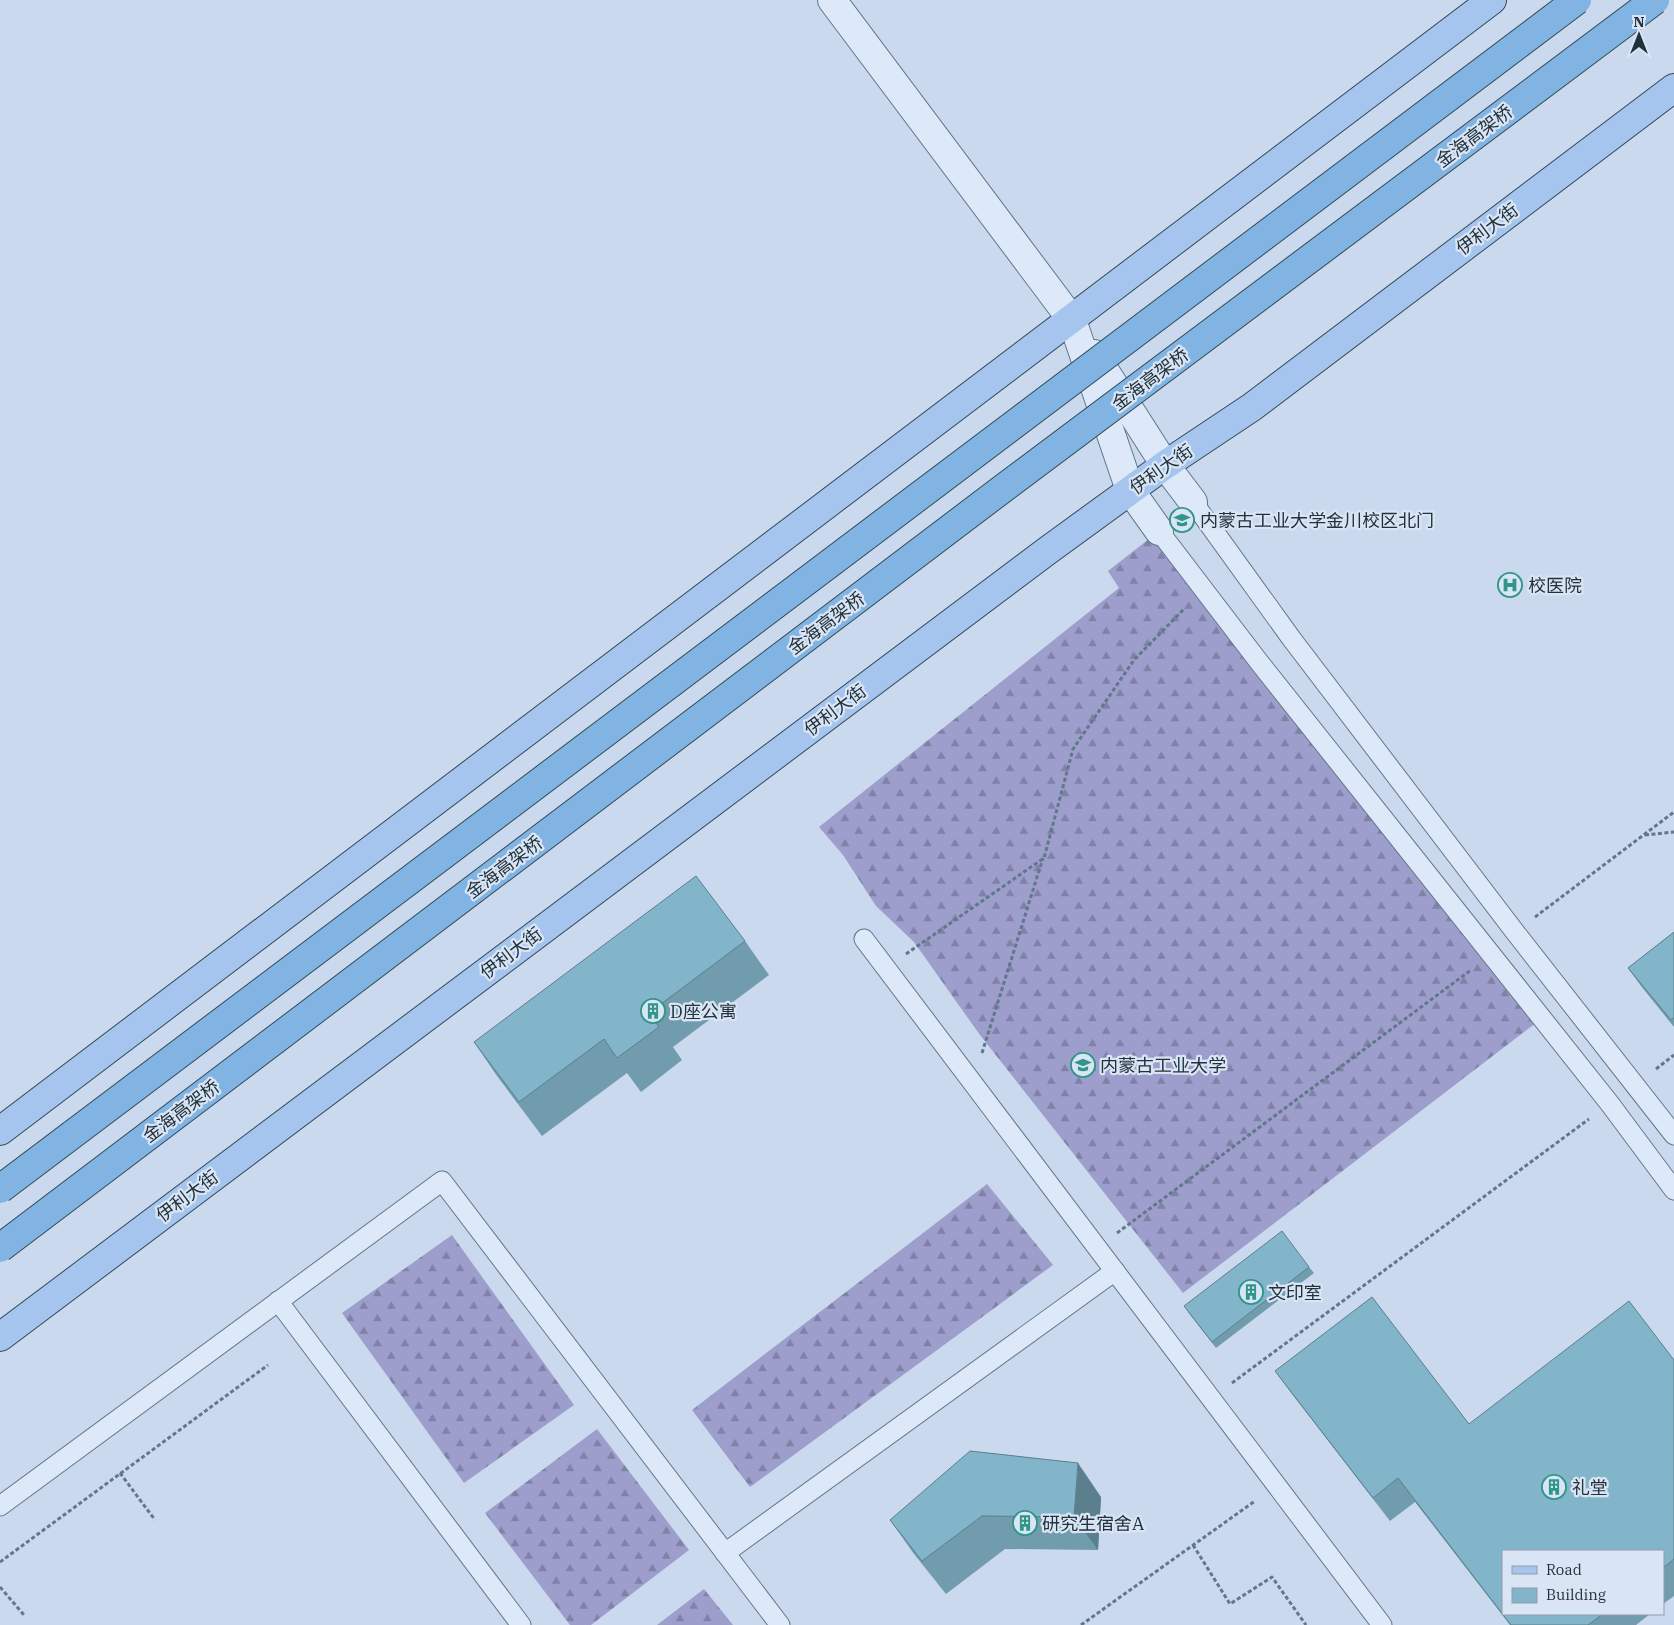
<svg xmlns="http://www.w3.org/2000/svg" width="1674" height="1625" font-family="'IBM Plex Serif','Noto Sans SC',serif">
<defs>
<pattern id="forest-firs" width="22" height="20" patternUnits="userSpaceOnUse" patternTransform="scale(1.25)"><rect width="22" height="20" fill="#9e9ecc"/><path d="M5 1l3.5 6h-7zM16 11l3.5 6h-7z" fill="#8081a7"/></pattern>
</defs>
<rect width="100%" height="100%" fill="#cad9ed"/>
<g fill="url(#forest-firs)">
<path d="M1159,531L1541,1019L1183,1293L980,1035L914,942L876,906L843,855L819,827L1119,588L1108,571Z"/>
<path d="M987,1184L1053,1265L750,1487L692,1410Z"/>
<path d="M452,1235L574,1405L464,1483L342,1313Z"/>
<path d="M597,1429L689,1550L591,1625H570L485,1513Z"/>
<path d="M704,1589L733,1625H657Z"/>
</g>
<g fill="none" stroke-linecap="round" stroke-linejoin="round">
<defs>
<g id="service">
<path d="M1193,502L1291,638L1515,932L1674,1135"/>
<path d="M1159,531L1259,662L1610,1104L1674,1190"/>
<path d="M864,939L1382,1625"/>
<path d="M278,1301L521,1625"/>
<path d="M0,1506L442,1181L780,1625"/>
<path d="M725,1553L1115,1271"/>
</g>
<g id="minor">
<path d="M1072,320L1130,490L1159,531"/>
<path d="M1094,354L1165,465L1193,502"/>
</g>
<path id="tertiary" d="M832,0L1072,320"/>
<g id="primary">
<path d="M0,1131L1492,0"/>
<path d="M0,1337L1047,551L1165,465L1252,407L1674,88"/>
</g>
</defs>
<use href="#service" stroke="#5f788a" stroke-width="21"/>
<use href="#minor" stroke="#5f788a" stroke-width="30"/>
<use href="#tertiary" stroke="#5f788a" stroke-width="30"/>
<use href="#primary" stroke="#324b58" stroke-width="30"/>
<g stroke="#5f788a" stroke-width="3" stroke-dasharray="4 2.5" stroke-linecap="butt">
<path d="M1645,835L1674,832"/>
<path d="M1535,917L1674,812"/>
<path d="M906,954L1044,858L1073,749L1134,660L1185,608"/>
<path d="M982,1053L1043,858"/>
<path d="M1656,1069L1674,1055"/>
<path d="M1117,1233L1471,970"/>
<path d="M1232,1383L1589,1119"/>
<path d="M120,1473L155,1520"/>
<path d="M1193,1545L1230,1604L1272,1577L1306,1625"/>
<path d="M0,1562L268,1365"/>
<path d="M0,1587L24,1615"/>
<path d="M1081,1625L1255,1501"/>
</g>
<use href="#service" stroke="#dde9f8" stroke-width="19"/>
<use href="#minor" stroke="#dde9f8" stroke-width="28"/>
<use href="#tertiary" stroke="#dde9f8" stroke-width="28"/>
<use href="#primary" stroke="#a5c5ee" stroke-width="28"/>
<defs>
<g id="trunk-bridge">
<path d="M0,1189L1577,0"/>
<path d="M0,1248L1001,490L1655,0"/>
</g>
</defs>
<use href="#trunk-bridge" stroke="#324b58" stroke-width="30" stroke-linecap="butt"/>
<use href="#trunk-bridge" stroke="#82b4e3" stroke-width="28"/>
</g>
<g fill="#709cae">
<path d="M1674,932V1027L1641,986L1628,968Z"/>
<path d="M745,941L769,975L673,1047L682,1060L641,1092L627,1073L542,1136L497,1076L474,1042Z"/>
<path d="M1309,1267L1314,1273L1216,1348L1188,1312Z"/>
<path d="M1674,1360V1596L1663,1604V1551L1503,1614H1650L1636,1625H1510L1415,1502L1390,1521L1292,1394L1275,1371L1469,1424Z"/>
<path d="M1101,1497L1098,1550L1005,1549L946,1594L914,1554L890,1520Z"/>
</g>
<path fill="#5b7f8d" d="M1078,1463L1101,1497L1098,1550L1074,1517Z"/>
<g fill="#82b5ca" stroke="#5b7f8d">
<path d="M696,876L745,941L649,1013L659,1027L617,1058L604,1039L519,1102L474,1042Z"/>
<path d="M1674,932V1018L1671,1020L1628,968Z"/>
<path d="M1282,1231L1309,1267L1212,1342L1184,1306Z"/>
<path d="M1372,1297L1469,1424L1629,1301L1674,1360V1559L1663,1568V1551H1503V1614H1603L1588,1625H1511L1398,1478L1373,1498L1275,1371Z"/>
<path d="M970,1451L1078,1463L1074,1517L982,1516L922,1561L890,1520Z"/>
</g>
<defs>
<symbol id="university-ring" viewBox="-11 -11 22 22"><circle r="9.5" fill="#d9e5f5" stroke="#319689" stroke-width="1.5"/><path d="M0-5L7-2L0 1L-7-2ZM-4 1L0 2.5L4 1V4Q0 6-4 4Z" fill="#319689"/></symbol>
<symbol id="hospital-ring" viewBox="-11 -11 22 22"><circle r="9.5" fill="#d9e5f5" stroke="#319689" stroke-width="1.5"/><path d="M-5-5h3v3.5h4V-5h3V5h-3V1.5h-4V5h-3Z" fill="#319689"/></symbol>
<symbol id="building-ring" viewBox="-11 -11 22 22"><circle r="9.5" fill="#d9e5f5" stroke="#319689" stroke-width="1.5"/><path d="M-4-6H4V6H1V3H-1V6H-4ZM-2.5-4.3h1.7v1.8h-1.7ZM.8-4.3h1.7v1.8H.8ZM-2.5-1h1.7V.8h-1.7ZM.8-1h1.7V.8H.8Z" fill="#319689"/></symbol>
</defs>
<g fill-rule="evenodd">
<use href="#university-ring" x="1168" y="506" width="28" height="28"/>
<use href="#hospital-ring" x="1496" y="571" width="28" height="28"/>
<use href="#building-ring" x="639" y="997" width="28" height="28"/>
<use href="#university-ring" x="1069" y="1051" width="28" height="28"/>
<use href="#building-ring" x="1237" y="1278" width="28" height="28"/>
<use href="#building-ring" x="1540" y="1473" width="28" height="28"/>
<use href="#building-ring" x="1011" y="1509" width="28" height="28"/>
</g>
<g text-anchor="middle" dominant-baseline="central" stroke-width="4.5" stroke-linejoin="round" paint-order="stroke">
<g font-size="18" fill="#22323b" stroke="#d9e5f5">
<text transform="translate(1474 136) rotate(-37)">金海高架桥</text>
<text transform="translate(1487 229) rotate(-37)">伊利大街</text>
<text transform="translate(1150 379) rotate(-37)">金海高架桥</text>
<text transform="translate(1161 469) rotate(-35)">伊利大街</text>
<text transform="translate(826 623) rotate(-37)">金海高架桥</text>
<text transform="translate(835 710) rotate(-37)">伊利大街</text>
<text transform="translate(504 867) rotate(-37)">金海高架桥</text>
<text transform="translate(511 953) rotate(-37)">伊利大街</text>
<text transform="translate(181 1111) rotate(-37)">金海高架桥</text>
<text transform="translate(187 1196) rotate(-37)">伊利大街</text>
</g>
<g font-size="18" fill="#22323b" stroke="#d9e5f5" text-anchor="start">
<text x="1200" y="520">内蒙古工业大学金川校区北门</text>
<text x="1528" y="585">校医院</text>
<text x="670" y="1011">D座公寓</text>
<text x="1100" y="1065">内蒙古工业大学</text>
<text x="1268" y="1292">文印室</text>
<text x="1572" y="1487">礼堂</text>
<text x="1042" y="1523">研究生宿舍A</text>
</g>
</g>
<rect x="1502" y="1550" width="162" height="65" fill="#d9e5f5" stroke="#909dab"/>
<rect x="1512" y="1566" width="25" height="8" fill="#a5c5ee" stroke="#909dab"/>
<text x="1546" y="1575" font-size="15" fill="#22323b">Road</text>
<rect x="1512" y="1588" width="25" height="15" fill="#82b5ca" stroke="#909dab"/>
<text x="1546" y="1600" font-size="15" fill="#22323b">Building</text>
<g transform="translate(1639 35)" stroke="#d9e5f5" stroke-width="4" paint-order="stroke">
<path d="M0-4L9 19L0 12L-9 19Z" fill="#22323b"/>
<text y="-8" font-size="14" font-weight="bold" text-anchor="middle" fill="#22323b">N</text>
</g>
</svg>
